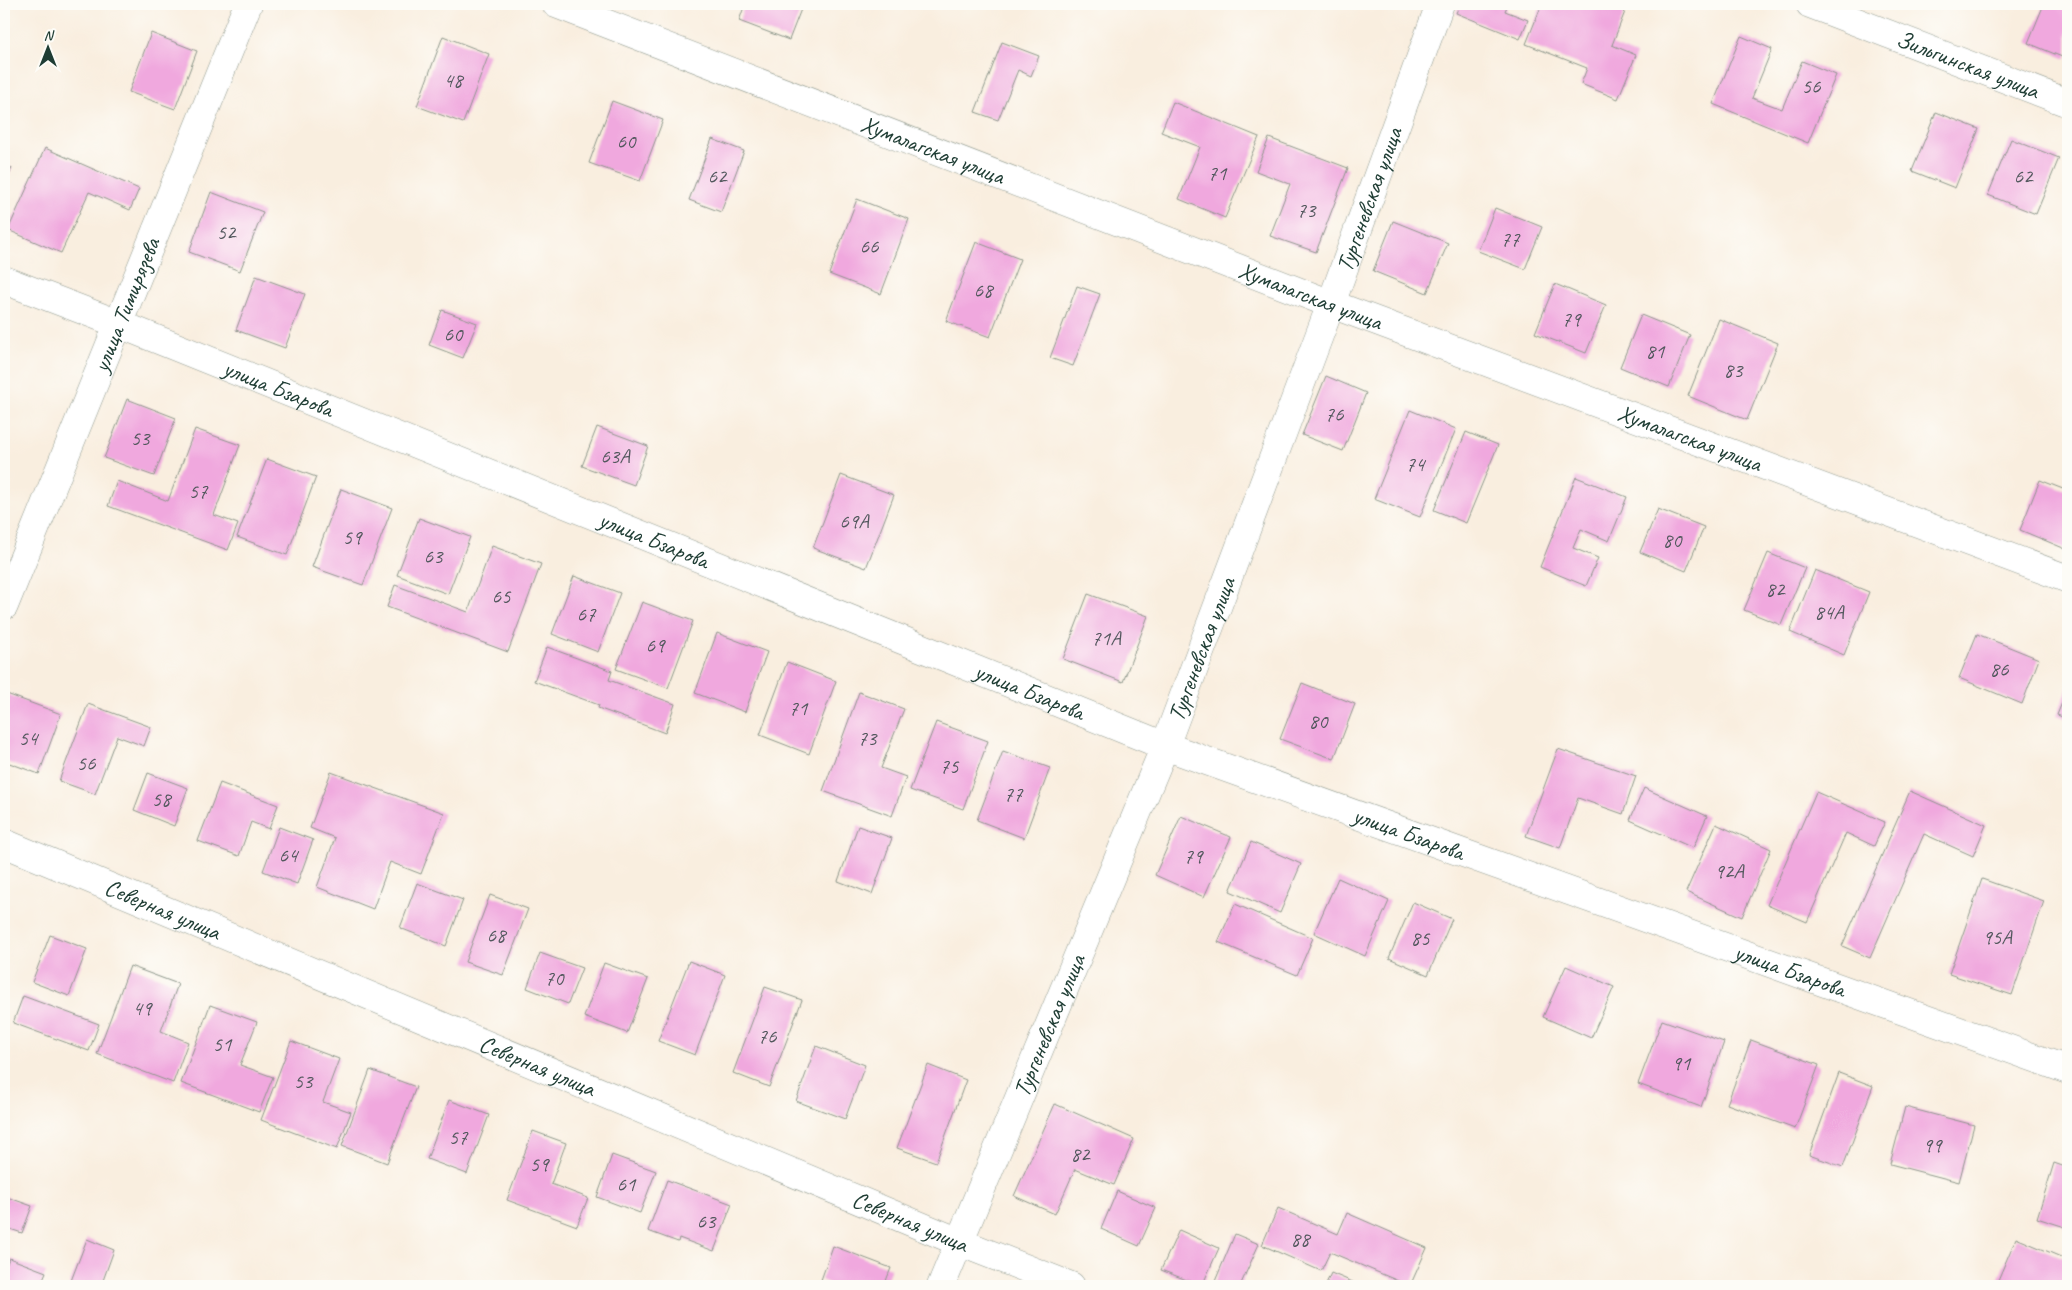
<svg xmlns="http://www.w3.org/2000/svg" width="2072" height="1290" font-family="Caveat,sans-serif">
<rect width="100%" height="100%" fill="#fdfcf7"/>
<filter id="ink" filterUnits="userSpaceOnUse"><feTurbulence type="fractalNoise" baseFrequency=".02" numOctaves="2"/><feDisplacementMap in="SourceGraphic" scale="10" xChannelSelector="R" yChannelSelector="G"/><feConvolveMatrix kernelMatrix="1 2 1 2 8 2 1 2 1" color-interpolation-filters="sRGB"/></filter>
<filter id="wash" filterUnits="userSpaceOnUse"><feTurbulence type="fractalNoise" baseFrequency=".0096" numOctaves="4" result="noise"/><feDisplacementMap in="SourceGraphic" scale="20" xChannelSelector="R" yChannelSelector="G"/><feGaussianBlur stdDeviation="1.12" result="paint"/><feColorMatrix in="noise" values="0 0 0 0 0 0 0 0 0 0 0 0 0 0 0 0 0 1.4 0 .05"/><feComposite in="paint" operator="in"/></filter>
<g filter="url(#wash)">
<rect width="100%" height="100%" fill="#f9eedf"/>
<g id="blocks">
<g fill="#f0a8de">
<path d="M745,4H803L789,40L739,21Z"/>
<path d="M1460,4H1508L1505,11L1528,20L1520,39L1456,13Z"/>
<path d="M1542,4H1628L1612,45L1636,55L1618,99L1581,84L1587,68L1526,44Z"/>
<path d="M2044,4L2068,5L2067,59L2028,43Z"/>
<path d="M151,33L197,51L175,109L129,92Z"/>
<path d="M443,36L489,54L463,123L417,106Z"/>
<path d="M1741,36L1772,49L1752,98L1782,109L1802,61L1836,75L1808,143L1713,104Z"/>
<path d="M1002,42L1039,56L1031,76L1018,70L998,120L975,112Z"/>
<path d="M612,101L663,120L640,181L589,163Z"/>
<path d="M1173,102L1259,137L1225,218L1179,199L1200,147L1161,132Z"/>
<path d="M1936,112L1979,129L1955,188L1912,171Z"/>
<path d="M1269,138L1348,168L1316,252L1270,236L1290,184L1256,171Z"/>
<path d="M712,139L744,151L721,212L689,200Z"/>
<path d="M2011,139L2059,158L2036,214L1988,195Z"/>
<path d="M45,148L139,189L130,210L89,192L61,253L8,230Z"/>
<path d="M4,164L12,168L4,187Z"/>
<path d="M211,192L263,212L240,271L189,252Z"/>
<path d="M857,199L909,219L881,294L829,274Z"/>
<path d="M1495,208L1542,227L1525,269L1478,251Z"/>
<path d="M1393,221L1448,243L1427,293L1373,271Z"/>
<path d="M976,242L1020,259L990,337L946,321Z"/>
<path d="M256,276L305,294L285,348L236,330Z"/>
<path d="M1555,284L1606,305L1586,353L1535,333Z"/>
<path d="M1077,286L1100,294L1073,366L1050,358Z"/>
<path d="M442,310L477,323L463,358L429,345Z"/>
<path d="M1641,315L1690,335L1669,387L1620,367Z"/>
<path d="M1719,319L1778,343L1747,420L1688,396Z"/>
<path d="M1326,376L1366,393L1343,451L1302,435Z"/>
<path d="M127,399L176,418L154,476L104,458Z"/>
<path d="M1410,410L1456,429L1420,517L1374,499Z"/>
<path d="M597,427L648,446L634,485L582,466Z"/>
<path d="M195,429L240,445L214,515L238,524L228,550L108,506L117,481L168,501Z"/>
<path d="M1466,432L1498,445L1466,523L1434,510Z"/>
<path d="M267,459L316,477L287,555L237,537Z"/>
<path d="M841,475L894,495L866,568L813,548Z"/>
<path d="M1576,477L1627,497L1609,541L1581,529L1573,548L1598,558L1586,586L1540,567Z"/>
<path d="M2040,480L2068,491V550L2020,530Z"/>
<path d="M341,489L392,508L363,585L312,567Z"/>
<path d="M1658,509L1704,527L1686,571L1640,552Z"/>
<path d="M419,518L470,537L448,594L397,575Z"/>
<path d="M492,546L541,564L508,652L387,607L395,585L468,612Z"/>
<path d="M1768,553L1805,568L1781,625L1744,610Z"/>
<path d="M1815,570L1869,592L1844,655L1790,632Z"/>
<path d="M574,576L620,593L598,652L552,634Z"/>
<path d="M1088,594L1148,616L1123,682L1063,659Z"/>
<path d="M642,602L693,621L668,688L616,669Z"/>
<path d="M717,633L767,652L745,712L695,693Z"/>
<path d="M1977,634L2039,659L2022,704L1959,678Z"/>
<path d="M547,647L612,671L609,680L675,704L665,733L598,708L599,705L534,681Z"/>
<path d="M787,662L836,681L809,754L760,735Z"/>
<path d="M1302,683L1355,704L1334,759L1280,739Z"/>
<path d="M2068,688V719L2057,715Z"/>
<path d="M859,692L904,709L881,768L906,777L892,816L823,791Z"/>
<path d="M4,693L61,714L39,774L4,761Z"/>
<path d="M88,704L151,727L144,746L117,736L95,794L59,781Z"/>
<path d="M936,722L988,741L963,809L910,790Z"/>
<path d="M1558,749L1636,776L1623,814L1578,798L1560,848L1526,836Z"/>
<path d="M1003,751L1050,768L1024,838L977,820Z"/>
<path d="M331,772L444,813L421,874L390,862L373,909L317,887L335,838L310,828Z"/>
<path d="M148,773L188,788L174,826L134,810Z"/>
<path d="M220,783L278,805L269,829L251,822L239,856L198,841Z"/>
<path d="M1644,788L1707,816L1693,848L1630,820Z"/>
<path d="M1910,791L1986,825L1973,856L1924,834L1870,958L1842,946Z"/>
<path d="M1816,792L1885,822L1874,846L1846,833L1807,922L1767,905Z"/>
<path d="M1181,816L1231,837L1204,897L1155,875Z"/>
<path d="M1716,824L1771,849L1742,917L1686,892Z"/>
<path d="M858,826L892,838L872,894L838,881Z"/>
<path d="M279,827L313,840L297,884L263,871Z"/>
<path d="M1251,842L1301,864L1280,913L1230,891Z"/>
<path d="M1338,878L1389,901L1365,956L1314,933Z"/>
<path d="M1982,879L2044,901L2012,995L1949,974Z"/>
<path d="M417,883L463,900L446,946L400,928Z"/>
<path d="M490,895L528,909L503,975L465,962Z"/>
<path d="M1413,902L1452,919L1428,975L1389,958Z"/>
<path d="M1235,904L1313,938L1297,975L1218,942Z"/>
<path d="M50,935L87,949L69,996L32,982Z"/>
<path d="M540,953L582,968L568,1004L527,988Z"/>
<path d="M689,961L725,975L695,1055L658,1041Z"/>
<path d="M604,963L648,979L627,1033L584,1017Z"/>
<path d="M130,966L178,984L161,1031L188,1042L173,1083L97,1054Z"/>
<path d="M1566,966L1614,987L1591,1038L1543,1017Z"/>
<path d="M765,987L802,1000L769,1087L733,1073Z"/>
<path d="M23,996L99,1024L89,1051L13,1023Z"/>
<path d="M210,1005L257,1022L240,1065L273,1077L259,1112L181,1083Z"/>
<path d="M1662,1020L1724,1042L1701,1107L1638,1084Z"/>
<path d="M1751,1040L1819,1065L1795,1129L1727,1104Z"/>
<path d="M291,1041L339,1059L323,1102L351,1112L337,1149L261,1120Z"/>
<path d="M816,1046L865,1065L845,1119L796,1101Z"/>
<path d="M928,1065L966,1080L936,1162L897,1148Z"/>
<path d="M370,1070L416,1087L387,1163L342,1146Z"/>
<path d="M1839,1073L1873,1086L1843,1167L1809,1155Z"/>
<path d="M449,1100L489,1115L467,1174L427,1159Z"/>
<path d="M1055,1104L1134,1139L1114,1185L1075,1169L1055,1214L1014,1196Z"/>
<path d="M1905,1107L1974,1125L1959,1182L1890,1164Z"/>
<path d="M533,1131L566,1143L551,1184L588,1198L577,1226L507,1200Z"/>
<path d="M612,1155L656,1171L640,1213L597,1197Z"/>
<path d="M2054,1163L2068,1168V1228L2037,1218Z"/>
<path d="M667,1180L732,1204L714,1251L679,1238L678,1242L648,1231Z"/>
<path d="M1117,1191L1156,1208L1139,1246L1101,1229Z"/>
<path d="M4,1196L32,1206L22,1233L4,1227Z"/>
<path d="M1278,1208L1338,1234L1347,1213L1427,1248L1410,1286L1330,1252L1321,1271L1262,1245Z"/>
<path d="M1179,1230L1219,1248L1202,1286L1161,1270Z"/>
<path d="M1235,1234L1259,1244L1240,1286H1213Z"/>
<path d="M2016,1238L2068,1260V1286H2011L1998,1280Z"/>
<path d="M87,1239L114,1250L101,1286H69Z"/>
<path d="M833,1246L891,1268L884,1286H836L821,1280Z"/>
<path d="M9,1258L46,1272L40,1286H4V1271Z"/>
<path d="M1331,1273L1362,1286H1325Z"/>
</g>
</g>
</g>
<g filter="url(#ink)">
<use href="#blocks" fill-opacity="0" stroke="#8c968a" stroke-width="1"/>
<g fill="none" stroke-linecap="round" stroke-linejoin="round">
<defs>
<g id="minor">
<path id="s1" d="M556,4L1331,304L2068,579"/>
<path id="s2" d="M1810,4L2068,103"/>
<path id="s3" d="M4,280L119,324L1165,746L2068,1070"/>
<path id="s4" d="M4,606L248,4"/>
<path id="s5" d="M4,843L959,1242L1071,1286"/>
<path id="s6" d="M941,1286L1165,746L1331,304L1440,4"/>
</g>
</defs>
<use href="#minor" stroke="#8c968a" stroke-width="29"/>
<use href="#minor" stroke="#fff" stroke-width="28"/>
</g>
</g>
<g text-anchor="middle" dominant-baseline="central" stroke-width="4.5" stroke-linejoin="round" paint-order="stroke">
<g font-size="21" fill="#53585e">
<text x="453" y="80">48</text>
<text x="1811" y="86">56</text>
<text x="626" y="141">60</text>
<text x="1217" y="173">71</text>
<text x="717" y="176">62</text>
<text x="2023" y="176">62</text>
<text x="1306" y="210">73</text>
<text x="226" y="232">52</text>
<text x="1510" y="239">77</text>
<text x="869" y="246">66</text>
<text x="983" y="290">68</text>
<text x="1571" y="319">79</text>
<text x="453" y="334">60</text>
<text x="1655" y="351">81</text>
<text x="1733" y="370">83</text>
<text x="1334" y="414">76</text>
<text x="140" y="438">53</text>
<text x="615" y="456">63А</text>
<text x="1415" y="464">74</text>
<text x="198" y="491">57</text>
<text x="854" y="521">69А</text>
<text x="352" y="537">59</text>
<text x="1672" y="540">80</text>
<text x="433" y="556">63</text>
<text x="1775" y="589">82</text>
<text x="501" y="596">65</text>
<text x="1829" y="612">84А</text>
<text x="586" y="614">67</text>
<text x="1106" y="638">71А</text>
<text x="655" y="645">69</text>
<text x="1999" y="669">86</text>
<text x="798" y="708">71</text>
<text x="1318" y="721">80</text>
<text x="28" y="738">54</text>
<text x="867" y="738">73</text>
<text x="86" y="763">56</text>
<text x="949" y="766">75</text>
<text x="1013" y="794">77</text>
<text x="161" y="799">58</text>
<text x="288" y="855">64</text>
<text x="1193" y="856">79</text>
<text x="1729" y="871">92А</text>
<text x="496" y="935">68</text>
<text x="1997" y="937">95А</text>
<text x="1420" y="938">85</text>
<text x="554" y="978">70</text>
<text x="142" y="1008">49</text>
<text x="767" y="1036">76</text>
<text x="222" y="1044">51</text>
<text x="1681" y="1063">91</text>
<text x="303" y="1081">53</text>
<text x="458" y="1137">57</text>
<text x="1932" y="1145">99</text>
<text x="1080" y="1154">82</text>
<text x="539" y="1164">59</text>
<text x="626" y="1184">61</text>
<text x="706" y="1221">63</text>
<text x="1300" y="1239">88</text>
</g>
<g font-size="24" fill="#1f3d34" stroke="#fdfcf7">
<text stroke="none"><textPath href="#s2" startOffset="169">Зильгинская улица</textPath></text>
<text stroke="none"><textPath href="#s1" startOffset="404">Хумалагская улица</textPath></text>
<text stroke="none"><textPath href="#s6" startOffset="1168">Тургеневская улица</textPath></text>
<text stroke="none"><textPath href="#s1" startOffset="809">Хумалагская улица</textPath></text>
<text stroke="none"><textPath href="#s4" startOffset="325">улица Тимирязева</textPath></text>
<text stroke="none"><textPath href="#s3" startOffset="295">улица Бзарова</textPath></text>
<text stroke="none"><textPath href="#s1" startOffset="1214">Хумалагская улица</textPath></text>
<text stroke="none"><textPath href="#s3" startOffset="700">улица Бзарова</textPath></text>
<text stroke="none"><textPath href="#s6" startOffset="688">Тургеневская улица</textPath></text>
<text stroke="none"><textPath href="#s3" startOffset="1105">улица Бзарова</textPath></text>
<text stroke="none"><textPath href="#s3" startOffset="1510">улица Бзарова</textPath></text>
<text stroke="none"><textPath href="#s5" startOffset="172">Северная улица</textPath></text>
<text stroke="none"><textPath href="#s3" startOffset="1915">улица Бзарова</textPath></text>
<text stroke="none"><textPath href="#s6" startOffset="282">Тургеневская улица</textPath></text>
<text stroke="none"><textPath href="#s5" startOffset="578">Северная улица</textPath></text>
<text stroke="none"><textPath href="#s5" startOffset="982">Северная улица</textPath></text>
</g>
</g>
<rect width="2072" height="1290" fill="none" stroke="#fdfcf7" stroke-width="20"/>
<g transform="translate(48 48)" stroke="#fdfcf7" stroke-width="4" paint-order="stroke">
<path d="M0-4L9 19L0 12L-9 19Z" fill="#1f3d34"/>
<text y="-8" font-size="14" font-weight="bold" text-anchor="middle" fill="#1f3d34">N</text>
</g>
</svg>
